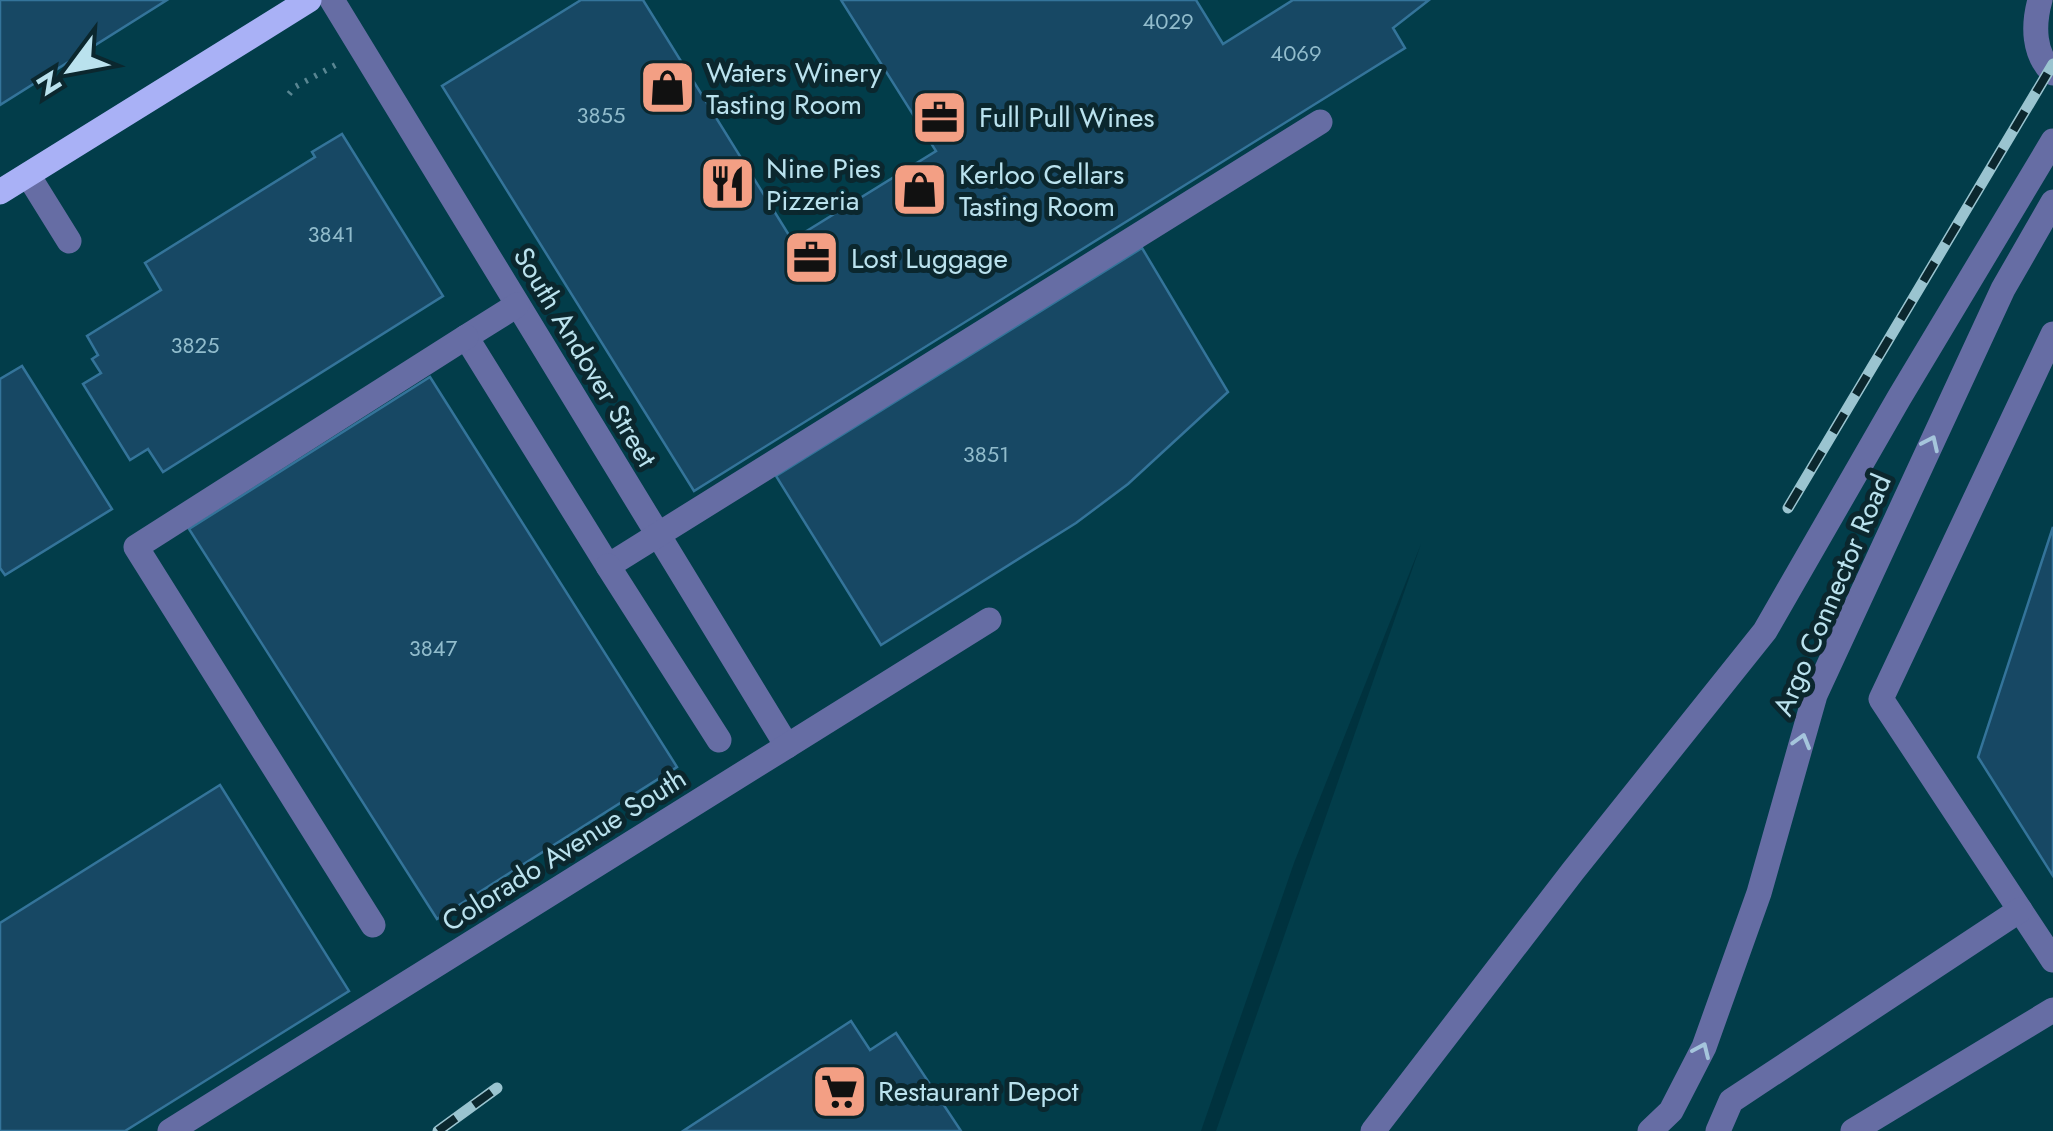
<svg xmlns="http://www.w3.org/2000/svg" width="2053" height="1131" font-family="Jost,sans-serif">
<rect width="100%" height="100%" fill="#00323e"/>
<path fill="#023d4a" d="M0,0H2053V1131H1216L1421,544L1294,863L1201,1131H0Z"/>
<g fill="#174864" stroke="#34749a" stroke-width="2.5">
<path d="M0,0H167L0,105Z"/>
<path d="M581,0H643L792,240L936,151L841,0H1196L1223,44L1293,0H1429L1393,28L1405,48L694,491L442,86Z"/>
<path d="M342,134L443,296L163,472L148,449L130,460L83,384L101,373L92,359L98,355L87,336L161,290L145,263L315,157L312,152Z"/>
<path d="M1142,248L1228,392L1128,484L1076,523L881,645L776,476Z"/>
<path d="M22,366L112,509L5,575L0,568V379Z"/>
<path d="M430,377L677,767L437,919L189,529Z"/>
<path d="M2053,527V876L1978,757Z"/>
<path d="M220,785L349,991L125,1131H0V923Z"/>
<path d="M851,1021L870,1050L896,1033L961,1131H683Z"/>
</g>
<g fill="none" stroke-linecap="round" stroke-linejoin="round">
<path stroke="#598692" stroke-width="6" stroke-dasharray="2.5 8" stroke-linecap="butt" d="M289,94L295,87L339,63"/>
<g stroke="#666da4" stroke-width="25">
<path d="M332,0L787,746"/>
<path d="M2040,0C2033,25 2033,54 2053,73"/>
<path d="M28,175L69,241"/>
<path d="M517,305L466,337L608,566L1320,122"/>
<path d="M2053,334L1881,699L2053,960"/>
<path d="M608,566L719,740"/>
<path d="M373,925L136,547L466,337"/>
<path d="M170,1131L989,620"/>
<path d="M1373,1131L1573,871L1765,631L1899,398L2053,141"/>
<path d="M1650,1131L1671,1111L1704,1047L1759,893L1815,695L2003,289L2053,202"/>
<path d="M1718,1131L1731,1101L2020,910"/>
<path d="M1853,1131L2053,1010"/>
</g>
<path stroke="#a9b1f6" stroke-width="25" d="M0,192L309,0"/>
<defs>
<g id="rail">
<path d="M1788,508L2053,64"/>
<path d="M438,1131L497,1088"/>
</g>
</defs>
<use href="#rail" stroke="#9ac4d0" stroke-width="11"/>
<use href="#rail" stroke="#0b272e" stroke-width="8" stroke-dasharray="22" stroke-linecap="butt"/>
</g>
<defs><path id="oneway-chevron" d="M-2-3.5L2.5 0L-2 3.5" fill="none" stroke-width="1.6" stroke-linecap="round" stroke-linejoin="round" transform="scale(2.5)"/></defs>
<g stroke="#a5c5dc">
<use href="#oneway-chevron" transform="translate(1931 443) rotate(-65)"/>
<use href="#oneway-chevron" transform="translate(1802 741) rotate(-74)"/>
<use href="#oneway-chevron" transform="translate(1702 1050) rotate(-66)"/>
</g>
<defs>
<symbol id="shop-square" viewBox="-11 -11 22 22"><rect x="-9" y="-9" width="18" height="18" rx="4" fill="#f39f84" stroke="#0b272e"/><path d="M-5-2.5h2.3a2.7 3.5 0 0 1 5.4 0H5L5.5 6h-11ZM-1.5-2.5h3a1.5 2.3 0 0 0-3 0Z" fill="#111"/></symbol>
<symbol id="office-square" viewBox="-11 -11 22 22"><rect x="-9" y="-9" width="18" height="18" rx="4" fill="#f39f84" stroke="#0b272e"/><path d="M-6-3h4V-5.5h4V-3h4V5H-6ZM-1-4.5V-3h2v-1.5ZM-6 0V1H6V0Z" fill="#111"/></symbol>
<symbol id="restaurant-square" viewBox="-11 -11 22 22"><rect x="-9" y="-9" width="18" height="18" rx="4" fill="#f39f84" stroke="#0b272e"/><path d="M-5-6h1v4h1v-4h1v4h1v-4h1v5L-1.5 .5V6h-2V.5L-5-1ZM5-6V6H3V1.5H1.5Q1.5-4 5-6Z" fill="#111"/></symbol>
<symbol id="supermarket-square" viewBox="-11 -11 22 22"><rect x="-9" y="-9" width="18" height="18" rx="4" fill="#f39f84" stroke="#0b272e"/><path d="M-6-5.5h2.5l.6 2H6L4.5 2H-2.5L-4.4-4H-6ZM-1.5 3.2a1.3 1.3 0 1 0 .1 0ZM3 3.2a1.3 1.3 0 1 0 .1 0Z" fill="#111"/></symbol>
</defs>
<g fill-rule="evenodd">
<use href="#shop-square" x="636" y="56" width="63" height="63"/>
<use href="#office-square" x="908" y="86" width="63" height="63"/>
<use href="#restaurant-square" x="696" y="152" width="63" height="63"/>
<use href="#shop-square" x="888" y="158" width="63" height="63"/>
<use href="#office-square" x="780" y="226" width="63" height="63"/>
<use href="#supermarket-square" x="808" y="1060" width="63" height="63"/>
</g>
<g text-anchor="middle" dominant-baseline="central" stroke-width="10" stroke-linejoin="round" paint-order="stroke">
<g font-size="22" fill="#91bccc">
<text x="1168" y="21">4029</text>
<text x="1296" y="53">4069</text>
<text x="601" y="115">3855</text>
<text x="331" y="234">3841</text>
<text x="195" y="345">3825</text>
<text x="986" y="454">3851</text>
<text x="433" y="648">3847</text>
</g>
<g font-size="28" fill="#bae2ee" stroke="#0b272e" text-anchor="start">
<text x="706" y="72">Waters Winery<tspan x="706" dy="32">Tasting Room</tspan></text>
<text x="979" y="117">Full Pull Wines</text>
<text x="766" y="168">Nine Pies<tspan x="766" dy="32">Pizzeria</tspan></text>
<text x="959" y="174">Kerloo Cellars<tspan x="959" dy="32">Tasting Room</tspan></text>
<text x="851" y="258">Lost Luggage</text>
<text x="878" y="1091">Restaurant Depot</text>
</g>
<g font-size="28" fill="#bae2ee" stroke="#0b272e">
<text transform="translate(585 357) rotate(59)">South Andover Street</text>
<text transform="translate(1832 595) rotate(-67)">Argo Connector Road</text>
<text transform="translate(564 850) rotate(-32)">Colorado Avenue South</text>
</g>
</g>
<g transform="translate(70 70) rotate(238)" stroke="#0b272e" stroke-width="8" paint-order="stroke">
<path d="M0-8L18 38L0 25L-18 38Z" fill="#bae2ee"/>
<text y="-15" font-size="28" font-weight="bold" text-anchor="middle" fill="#bae2ee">N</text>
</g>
</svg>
